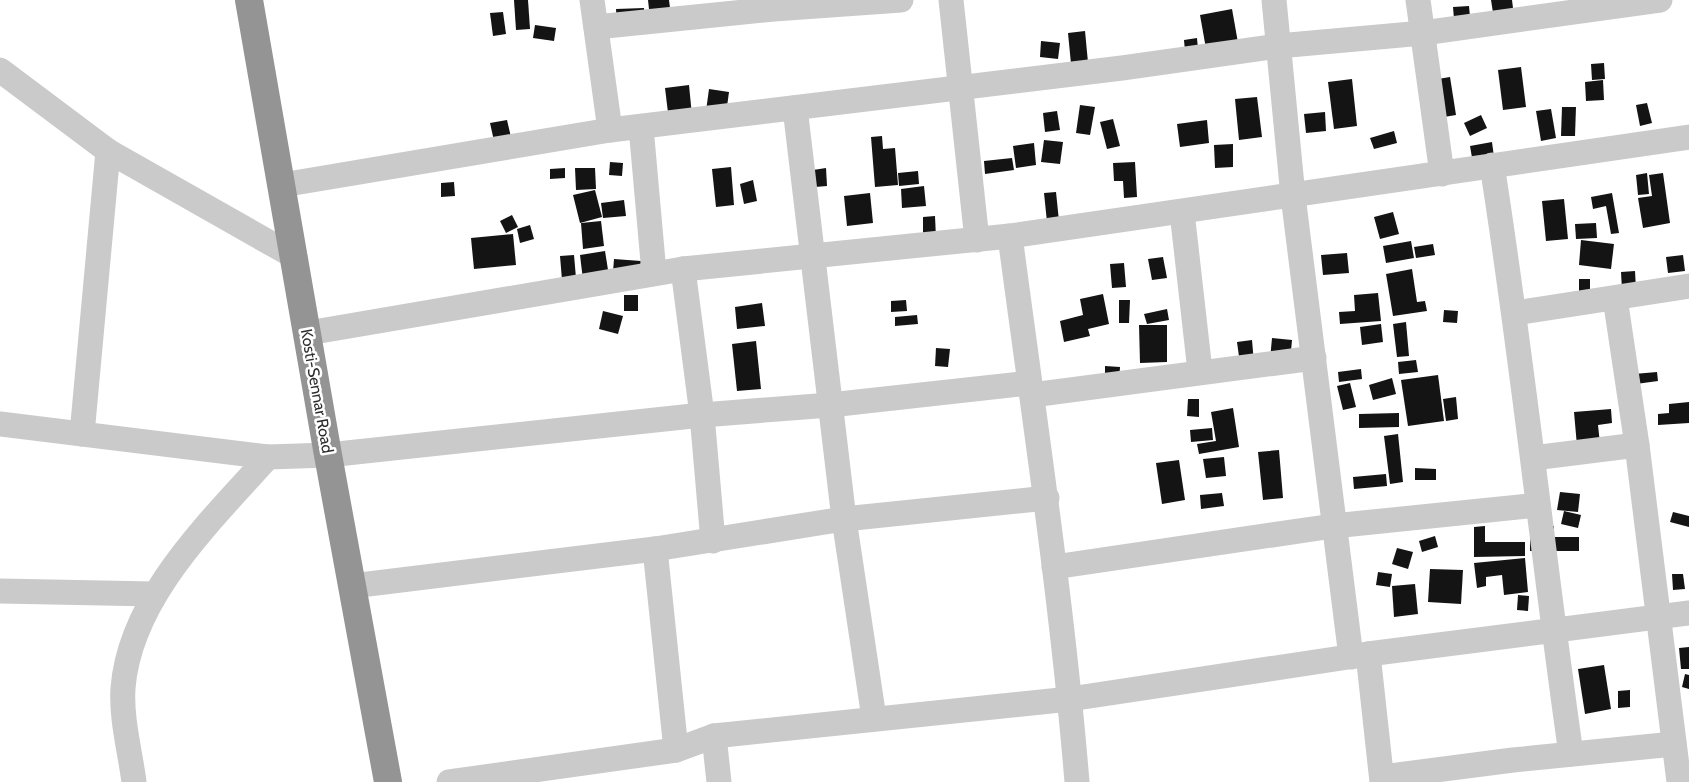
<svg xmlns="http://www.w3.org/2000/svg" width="1689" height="782" font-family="Cabin,sans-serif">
<rect width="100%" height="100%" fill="#fff"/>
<g fill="#141414">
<path d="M514,0H528L530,29L516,30Z"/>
<path d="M648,0H669L671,16L650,18Z"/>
<path d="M1491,0H1512L1514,16L1494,19Z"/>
<path d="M1469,6L1470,17L1455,31L1453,7Z"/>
<path d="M644,8L645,22L617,24L616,9Z"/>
<path d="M1232,9L1240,54L1208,60L1200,15Z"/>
<path d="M503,12L506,34L493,36L490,13Z"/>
<path d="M535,25L556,28L554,41L533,38Z"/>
<path d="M1085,31L1089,73L1072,74L1068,33Z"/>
<path d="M1197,38L1199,60L1186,62L1184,40Z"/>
<path d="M1041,41L1060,43L1058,59L1040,57Z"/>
<path d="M1604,63L1605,79L1592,80L1591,64Z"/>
<path d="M1521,67L1526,107L1503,110L1498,70Z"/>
<path d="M1450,77L1456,115L1444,117L1438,79Z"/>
<path d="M1352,79L1357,126L1334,129L1328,82Z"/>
<path d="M1603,80L1604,100L1586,101L1585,82Z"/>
<path d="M689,85L693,126L670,129L665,88Z"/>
<path d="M709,89L729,92L726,114L706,111Z"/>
<path d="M1257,97L1262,137L1239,140L1235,99Z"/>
<path d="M1647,103L1652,123L1640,126L1636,105Z"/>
<path d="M1080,105L1095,107L1090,135L1076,133Z"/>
<path d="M1562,107H1576L1575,136H1561Z"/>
<path d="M1551,109L1556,138L1541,141L1536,111Z"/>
<path d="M1057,111L1060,130L1045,132L1043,113Z"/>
<path d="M1325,112L1326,131L1306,133L1304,114Z"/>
<path d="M1481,115L1487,128L1470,136L1464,123Z"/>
<path d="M1113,119L1120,146L1107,149L1100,122Z"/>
<path d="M507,120L513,146L496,150L490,123Z"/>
<path d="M1207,120L1209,143L1180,147L1177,124Z"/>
<path d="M1394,131L1397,143L1374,149L1370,138Z"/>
<path d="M882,136L883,149L895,148L898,185L875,187L871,137Z"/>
<path d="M1044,140L1063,142L1060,164L1041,162Z"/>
<path d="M1492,142L1495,165L1474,169L1470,146Z"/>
<path d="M1034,143L1036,165L1016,168L1013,146Z"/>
<path d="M1233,144V167L1215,168L1214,145Z"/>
<path d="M1012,158L1014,170L985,174L984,161Z"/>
<path d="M610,162L623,163L622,176L609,175Z"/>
<path d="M1135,162L1137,197L1124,198L1123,181H1114L1113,163Z"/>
<path d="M731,167L734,205L716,207L712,169Z"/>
<path d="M565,168V178L550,179V169Z"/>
<path d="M575,168H595L596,189L576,190Z"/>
<path d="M826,168L827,186L815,187L813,170Z"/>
<path d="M918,171L919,184L899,186L898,173Z"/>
<path d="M1647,173L1649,194L1638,195L1636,175Z"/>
<path d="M1663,173L1670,223L1643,228L1638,198L1652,196L1649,175Z"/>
<path d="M753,180L757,201L744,204L740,184Z"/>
<path d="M454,182L455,196L441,197V183Z"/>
<path d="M924,186L926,206L902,208L901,189Z"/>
<path d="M595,190L602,217L580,223L573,195Z"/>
<path d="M1056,192L1059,221L1047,222L1044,193Z"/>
<path d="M870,193L873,223L847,226L844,196Z"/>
<path d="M1612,193L1619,233L1611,234L1606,206L1593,209L1591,197Z"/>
<path d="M1564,199L1568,239L1546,241L1542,201Z"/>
<path d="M624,200L626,216L603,218L601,203Z"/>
<path d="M1393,212L1399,234L1380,239L1374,217Z"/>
<path d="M512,215L518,227L506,233L500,221Z"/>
<path d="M935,216L936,238H923V217Z"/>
<path d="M601,221L604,246L583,249L581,223Z"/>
<path d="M1596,223L1597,238L1576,239L1575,224Z"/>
<path d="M530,225L534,239L520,243L517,229Z"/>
<path d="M513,234L516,265L474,269L471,238Z"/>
<path d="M1581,240L1614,244L1611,269L1579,265Z"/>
<path d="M1411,241L1414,258L1386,263L1383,246Z"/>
<path d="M1433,244L1435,255L1416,258L1414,247Z"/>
<path d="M605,251L609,276L583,280L580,255Z"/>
<path d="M1347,253L1349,273L1323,275L1321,255Z"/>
<path d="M574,255L576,278L562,280L560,256Z"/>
<path d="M1683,255L1685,271L1668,273L1666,257Z"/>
<path d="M1163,257L1167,278L1152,280L1148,259Z"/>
<path d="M614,259L641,261L639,275L613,272Z"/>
<path d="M1124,263L1126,287L1112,288L1110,264Z"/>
<path d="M1412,269L1417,302L1425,301L1427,311L1393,316L1386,274Z"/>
<path d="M1635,271L1636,289L1622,290L1621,272Z"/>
<path d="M1579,279H1590V294L1579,295Z"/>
<path d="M1378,293L1381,321L1340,324L1339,312L1355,311L1354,295Z"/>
<path d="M1103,294L1109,324L1088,329L1090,336L1064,342L1060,321L1083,315L1080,299Z"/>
<rect x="624" y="295" width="14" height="16"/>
<path d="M906,300L907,311L891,312V301Z"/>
<path d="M1119,300H1130L1129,323H1119Z"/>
<path d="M762,303L765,326L737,329L735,307Z"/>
<path d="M1167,309L1169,320L1147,324L1144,314Z"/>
<path d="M1444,310L1458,311L1457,323L1443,322Z"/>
<path d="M603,311L623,316L618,334L599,329Z"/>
<path d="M917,315L918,324L895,326V317Z"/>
<path d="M1406,322L1409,356L1397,357L1393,324Z"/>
<path d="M1381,324L1383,342L1362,345L1360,327Z"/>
<path d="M1139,325H1167V362L1140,363Z"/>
<path d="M1272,338L1292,340L1290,362L1270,360Z"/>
<path d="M1252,340L1254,363L1240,364L1237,342Z"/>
<path d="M756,341L761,389L737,391L732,344Z"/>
<path d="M936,348L950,349L948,367L935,366Z"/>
<path d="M1416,360L1418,372L1399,374L1398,362Z"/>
<path d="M1105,366L1120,367L1119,381H1105Z"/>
<path d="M1361,369L1362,379L1339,382L1338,372Z"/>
<path d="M1657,372L1658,381L1636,384L1634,374Z"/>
<path d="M1438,375L1444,421L1408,426L1401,380Z"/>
<path d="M1392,378L1396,394L1373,400L1369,385Z"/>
<path d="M1350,383L1356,407L1343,410L1337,386Z"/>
<path d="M1456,397L1458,419L1446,421L1443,399Z"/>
<path d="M1188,399H1199V417L1187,416Z"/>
<path d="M1689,402V423L1658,425V414L1669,413V404Z"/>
<path d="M1233,408L1239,447L1199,454L1197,444L1216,441L1211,412Z"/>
<path d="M1611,409L1612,423L1598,425L1600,444L1577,446L1574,412Z"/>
<path d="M1399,413V427L1359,428V414Z"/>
<path d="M1212,428L1213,440L1191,442L1190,430Z"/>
<path d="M1398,434L1403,482L1390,484L1384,436Z"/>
<path d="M1279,450L1283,498L1263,500L1258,452Z"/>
<path d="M1224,457L1226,476L1206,478L1203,459Z"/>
<path d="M1179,460L1185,500L1162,504L1156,463Z"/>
<path d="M1415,468L1436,469V480H1415Z"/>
<path d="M1386,474L1387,486L1354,489L1353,477Z"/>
<path d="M1560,492L1580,494L1578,512L1557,510Z"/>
<path d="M1222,493L1224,506L1201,509L1200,495Z"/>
<path d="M1564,511L1581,515L1578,528L1561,524Z"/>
<path d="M1673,512L1689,516V527L1670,522Z"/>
<path d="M1485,526V542H1525V556L1474,557V527Z"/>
<path d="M1530,526H1554V537H1579V551H1530Z"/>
<path d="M1435,536L1438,547L1422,552L1419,541Z"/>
<path d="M1397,548L1413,552L1408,569L1392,564Z"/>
<path d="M1525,558L1528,592L1504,595L1502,575L1486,577V586L1477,588L1474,563Z"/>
<path d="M1430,569L1463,570L1461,604L1428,602Z"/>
<path d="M1378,572L1392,574L1390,587L1376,585Z"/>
<path d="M1672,574H1683L1685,589L1673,590Z"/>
<path d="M1415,584L1418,614L1394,617L1392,586Z"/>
<path d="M1518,595L1529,596L1528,611L1517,610Z"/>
<path d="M1689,647V669H1681L1679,648Z"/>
<path d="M1604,665L1611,709L1585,714L1578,669Z"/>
<path d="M1685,674L1689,675V689L1682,687Z"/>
<path d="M1630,690V707L1618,708V691Z"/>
</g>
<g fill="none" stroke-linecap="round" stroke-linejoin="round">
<g stroke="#cacaca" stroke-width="25">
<path d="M592,0L610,130"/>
<path d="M951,0L977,240"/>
<path d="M1274,0L1293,196L1351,657"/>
<path d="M1418,0L1442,174"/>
<path d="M596,27L774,9L901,0"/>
<path d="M0,70L108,151L295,257"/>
<path d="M795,108L844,519L874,718"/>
<path d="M641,127L654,273"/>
<path d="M1492,165C1523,361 1543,558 1571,754"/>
<path d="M282,185L610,130L1122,68L1278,46L1423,33L1660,0"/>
<path d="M1182,212L1200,371"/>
<path d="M1010,236C1034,418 1062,599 1077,782"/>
<path d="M683,269L702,415L713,541"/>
<path d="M1615,298L1637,445L1679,782"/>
<path d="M1515,313L1689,286"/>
<path d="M308,333L683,269L1010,236L1689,137"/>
<path d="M1032,395L1314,358"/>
<path d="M0,424L268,457L328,455L702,415L830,405L1029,383"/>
<path d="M82,434L108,151"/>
<path d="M1533,458L1637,445"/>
<path d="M655,549L676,750"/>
<path d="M1054,567L1333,526L1538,505"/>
<path d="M352,586L655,549L844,519L1047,498"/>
<path d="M0,591L154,594"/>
<path d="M1368,654L1382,782"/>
<path d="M714,736L719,782"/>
<path d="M1382,777L1513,760L1674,744"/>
<path d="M134,782C130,751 121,719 123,688C130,597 211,521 268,457"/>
<path d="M449,782L676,750L714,736L1070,699L1368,654L1689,613"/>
</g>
<path stroke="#949494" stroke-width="28" d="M249,0L328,455L388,782"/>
</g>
<g text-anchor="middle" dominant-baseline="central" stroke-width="5" stroke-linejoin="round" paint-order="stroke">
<g font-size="16" fill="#2d2d2d" stroke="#fff">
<text transform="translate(317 391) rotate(80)">Kosti-Sennar Road</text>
</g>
</g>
</svg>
